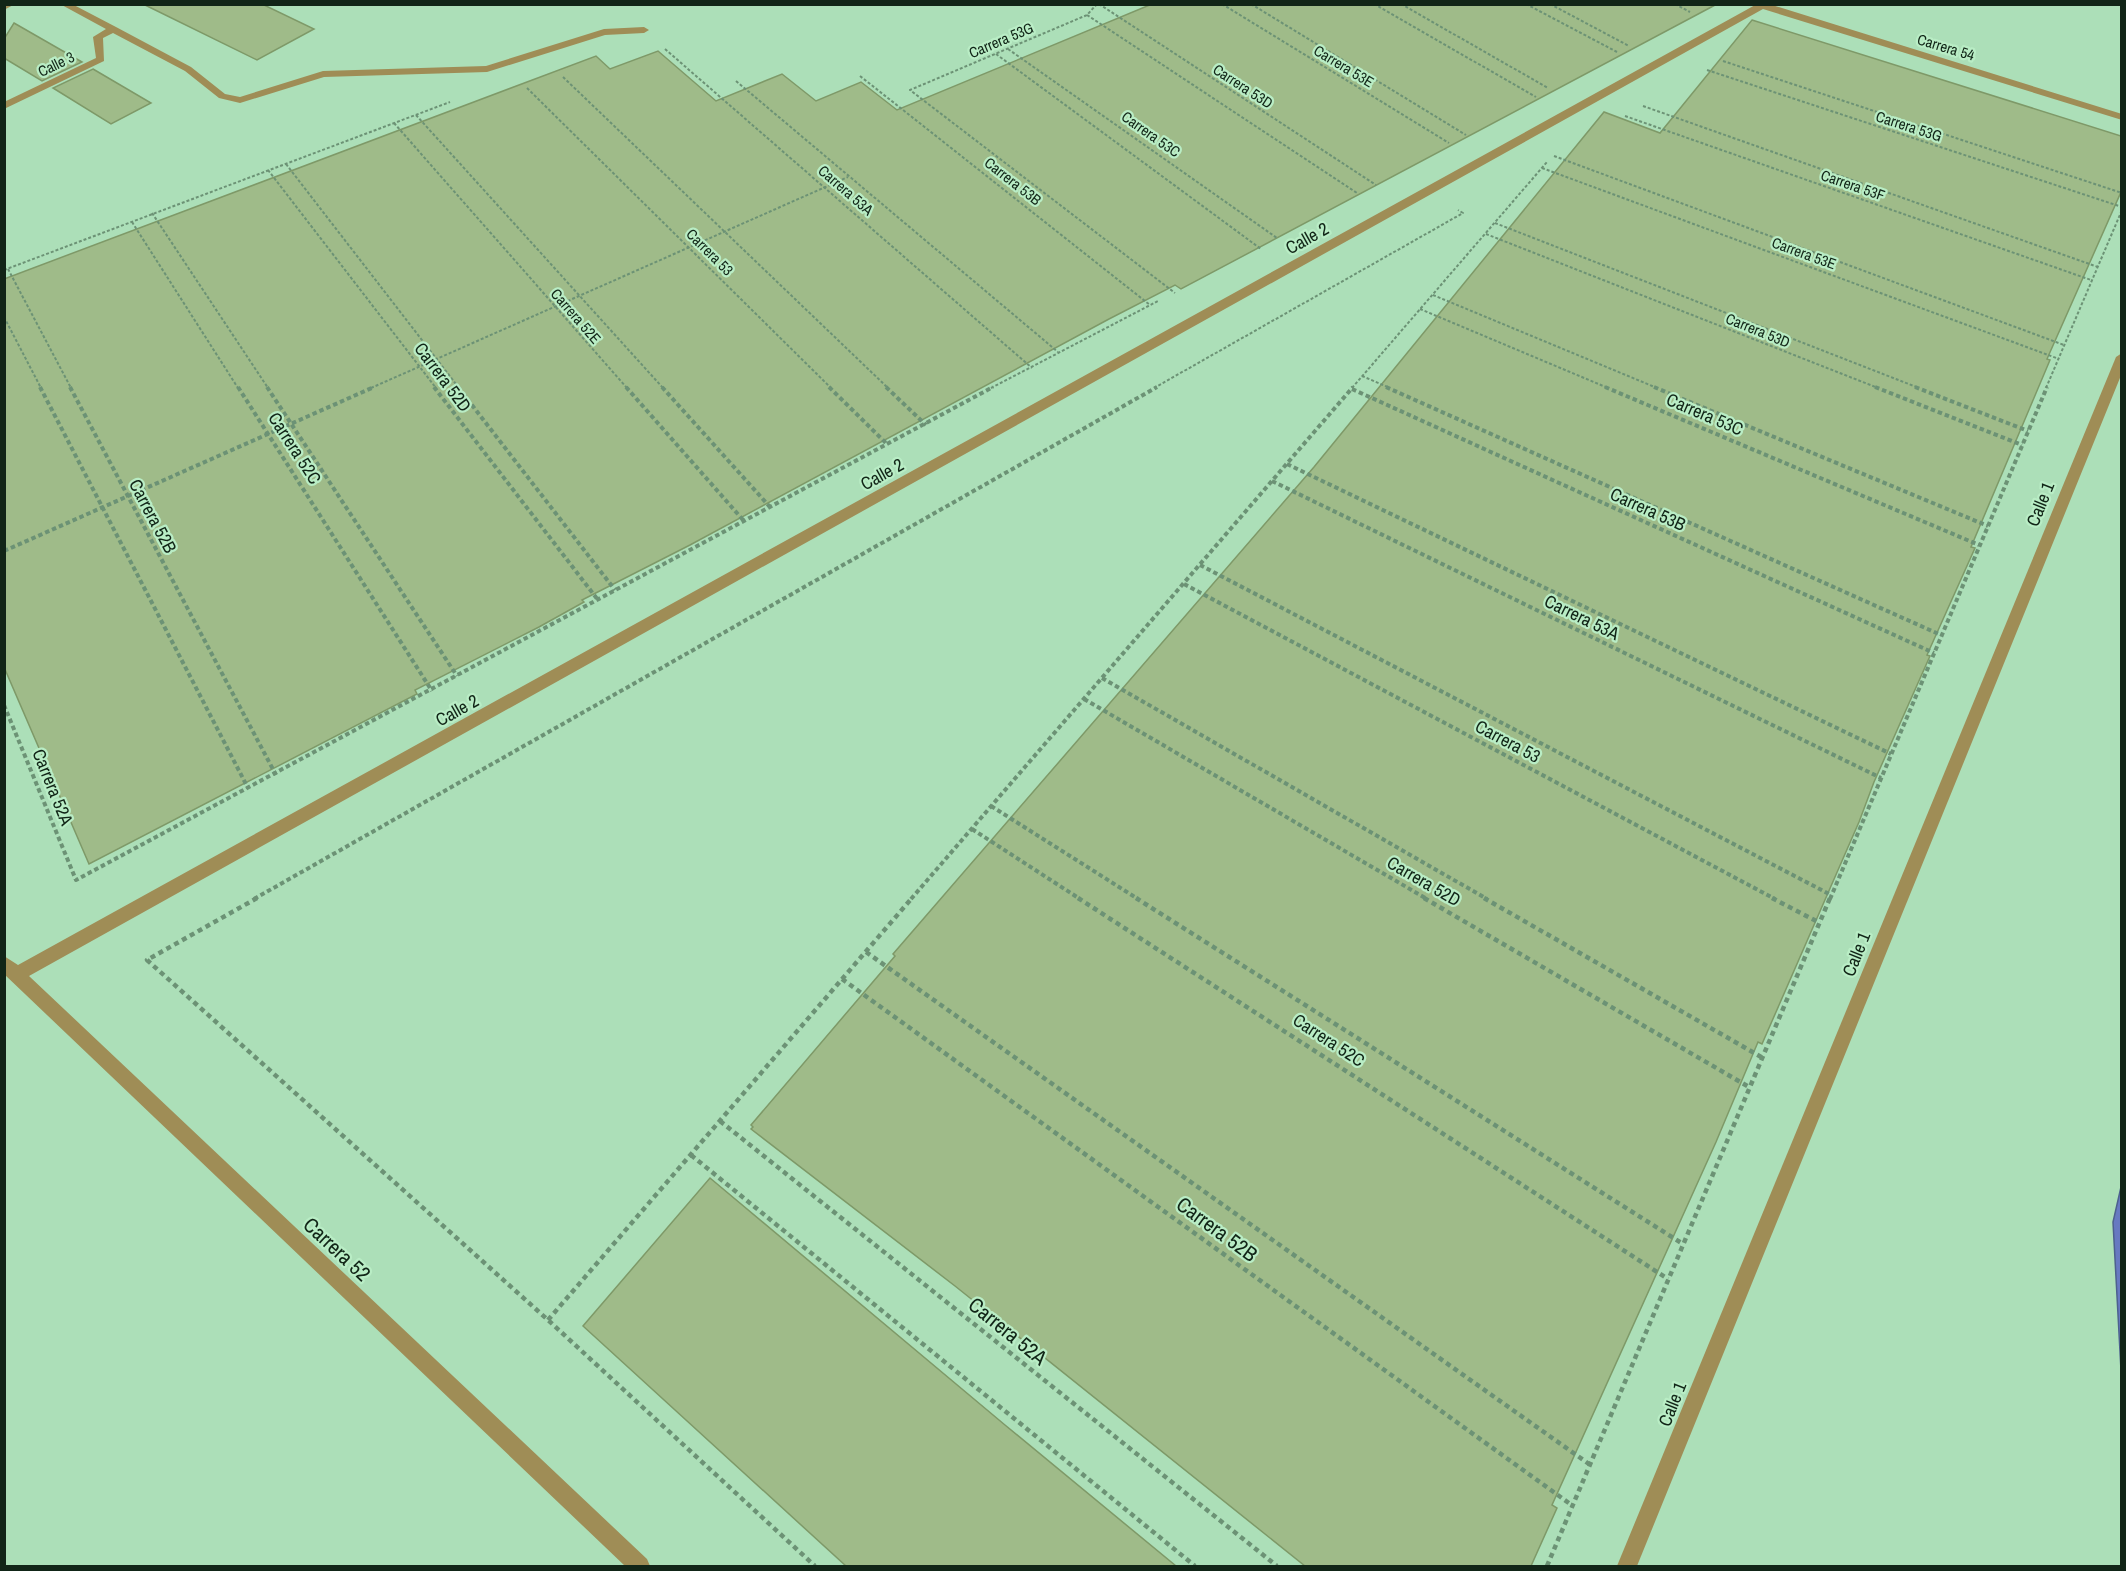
<svg xmlns="http://www.w3.org/2000/svg" width="2126" height="1571" font-family="'Archivo Narrow',sans-serif">
<rect width="100%" height="100%" fill="#acdfb8"/>
<path fill="#6779c1" stroke="#4d608e" stroke-width="1.5" d="M2121,1187L2122,1370H2121L2113,1222Z"/>
<g fill="#9fbb89" stroke="#7e9968" stroke-width="1.5">
<path d="M143,4H262L314,29L257,60Z"/>
<path d="M1152,4H1717L1181,289L1175,285L1109,319L690,545L582,600L584,602L539,627L415,690L417,694L89,864L4,667V279L596,56L610,69L658,51L716,101L782,74L816,101L861,82L897,110Z"/>
<path d="M1752,20L2121,136V192L2047,359L2050,360L1971,547L1975,548L1927,655L1930,656L1874,782L1859,822L1762,1044L1758,1042L1716,1142L1552,1505L1557,1508L1531,1566H1305L955,1286L751,1129L753,1127L751,1125L895,956L893,954L1314,467L1604,112L1660,133Z"/>
<path d="M14,23L82,62L42,81L4,58V39Z"/>
<path d="M93,69L151,103L111,124L53,88Z"/>
<path d="M710,1178L1005,1425L1176,1566H846L583,1326Z"/>
</g>
<g fill="none" stroke-linecap="round" stroke-linejoin="round">
<g stroke="#6c9275" stroke-width="2" stroke-dasharray="3 2" stroke-linecap="butt">
<path d="M1097,4L1087,15L910,90L1175,293"/>
<path d="M1099,4L1376,185"/>
<path d="M1222,4L1449,143"/>
<path d="M1251,4L1466,135"/>
<path d="M1374,4L1536,97"/>
<path d="M1401,4L1548,88"/>
<path d="M1526,4L1617,52"/>
<path d="M1550,4L1629,46"/>
<path d="M1675,4L1690,12"/>
<path d="M1087,15L1357,193"/>
<path d="M665,49L1032,368"/>
<path d="M1008,49L1277,238"/>
<path d="M996,54L1261,249"/>
<path d="M1723,61L2122,193"/>
<path d="M1707,70L2122,207"/>
<path d="M860,76L1150,305"/>
<path d="M563,77L888,388"/>
<path d="M736,81L1058,352"/>
<path d="M527,88L831,388"/>
<path d="M1643,106L2098,267"/>
<path d="M416,115L663,388"/>
<path d="M1625,116L2091,280"/>
<path d="M394,123L627,388"/>
<path d="M1554,156L2064,345"/>
<path d="M286,164L459,388"/>
<path d="M1542,168L2059,359"/>
<path d="M268,170L436,388"/>
<path d="M152,213L268,388"/>
<path d="M132,222L238,388"/>
<path d="M1495,223L1919,388"/>
<path d="M1486,234L1878,388"/>
<path d="M8,269L71,388"/>
<path d="M4,270L450,102"/>
<path d="M1433,295L1657,388"/>
<path d="M1420,309L1608,388"/>
<path d="M4,317L41,388"/>
<path d="M1362,376L1390,388"/>
<path d="M371,388L848,177"/>
<path d="M991,388L1158,301"/>
<path d="M1154,388L1463,213L1458,210"/>
<path d="M1352,388L1547,162"/>
<path d="M2046,388L2122,210"/>
</g>
<g stroke="#6c9275" stroke-width="4" stroke-dasharray="4.5 3" stroke-linecap="butt">
<path d="M40,387L248,788"/>
<path d="M70,387L276,775"/>
<path d="M238,387L432,691"/>
<path d="M267,387L457,676"/>
<path d="M434,387L598,600"/>
<path d="M458,387L615,590"/>
<path d="M626,387L744,521"/>
<path d="M662,387L770,507"/>
<path d="M829,387L887,444"/>
<path d="M886,387L926,425"/>
<path d="M1386,387L1941,635"/>
<path d="M1605,387L1979,545"/>
<path d="M1654,387L1988,526"/>
<path d="M1875,387L2022,445"/>
<path d="M1915,387L2028,431"/>
<path d="M1352,389L1934,653"/>
<path d="M1287,464L1891,754"/>
<path d="M1272,481L1881,778"/>
<path d="M4,551L374,387"/>
<path d="M1200,565L1831,895"/>
<path d="M1184,584L1775,899"/>
<path d="M1102,678L1487,899"/>
<path d="M1084,699L1427,899"/>
<path d="M4,705L76,880L993,387"/>
<path d="M991,806L1138,899"/>
<path d="M972,829L1080,899"/>
<path d="M254,899L1157,387"/>
<path d="M911,899L1353,387"/>
<path d="M1830,899L2047,387"/>
</g>
<g stroke="#6c9275" stroke-width="4.5" stroke-dasharray="5 4" stroke-linecap="butt">
<path d="M257,898L147,960L548,1320L815,1566"/>
<path d="M1078,898L1668,1279"/>
<path d="M1136,898L1683,1244"/>
<path d="M1424,898L1749,1087"/>
<path d="M1484,898L1763,1058"/>
<path d="M1772,898L1820,923"/>
<path d="M866,952L1589,1464"/>
<path d="M842,979L1573,1506"/>
<path d="M720,1121L1277,1566"/>
<path d="M691,1155L1195,1566"/>
<path d="M548,1320L912,898"/>
<path d="M1547,1566L1830,898"/>
</g>
<g fill="#9f8d56" fill-rule="evenodd">
<path d="M4,4H15L4,10Z"/>
<path d="M60,4H72L116,27L191,67L225,94L240,97L323,71L486,66L604,29L644,27L649,30L644,33L605,35L487,72L324,77L240,103L219,98L185,71L113,33L103,38L104,61L4,109V102L96,58L93,37L106,29Z"/>
<path d="M1757,4H1769L2122,114V120L1763,9L29,976L647,1559L650,1566H625L4,974V956L18,965Z"/>
<path d="M2122,353V373L1637,1566H1617L2116,357Z"/>
</g>
</g>
<g text-anchor="middle" dominant-baseline="central" stroke-width="4.5" stroke-linejoin="round" paint-order="stroke">
<g font-size="15" fill="#112517" stroke="#b9edc5">
<text transform="translate(1001 40) rotate(-23)">Carrera 53G</text>
<text transform="translate(1946 47) rotate(17)">Carrera 54</text>
<text transform="translate(56 64) rotate(-26)">Calle 3</text>
<text transform="translate(1344 66) rotate(31)">Carrera 53E</text>
<text transform="translate(1243 86) rotate(33)">Carrera 53D</text>
<text transform="translate(1909 126) rotate(18)">Carrera 53G</text>
<text transform="translate(1151 134) rotate(35)">Carrera 53C</text>
<text transform="translate(1013 181) rotate(38)">Carrera 53B</text>
<text transform="translate(1853 185) rotate(19)">Carrera 53F</text>
<text transform="translate(846 190) rotate(41)">Carrera 53A</text>
<text transform="translate(710 252) rotate(45)">Carrera 53</text>
<text transform="translate(1804 253) rotate(20)">Carrera 53E</text>
<text transform="translate(576 316) rotate(49)">Carrera 52E</text>
<text transform="translate(1758 330) rotate(22)">Carrera 53D</text>
</g>
<g font-size="18" fill="#112517" stroke="#b9edc5">
<text transform="translate(1307 238) rotate(-29)">Calle 2</text>
<text transform="translate(443 377) rotate(53)">Carrera 52D</text>
<text transform="translate(1705 414) rotate(23)">Carrera 53C</text>
<text transform="translate(295 448) rotate(57)">Carrera 52C</text>
<text transform="translate(882 474) rotate(-29)">Calle 2</text>
<text transform="translate(2040 504) rotate(-68)">Calle 1</text>
<text transform="translate(1648 509) rotate(24)">Carrera 53B</text>
<text transform="translate(153 516) rotate(62)">Carrera 52B</text>
<text transform="translate(1582 617) rotate(26)">Carrera 53A</text>
<text transform="translate(457 710) rotate(-29)">Calle 2</text>
<text transform="translate(1508 741) rotate(28)">Carrera 53</text>
<text transform="translate(53 787) rotate(68)">Carrera 52A</text>
<text transform="translate(1424 881) rotate(30)">Carrera 52D</text>
<text transform="translate(1856 954) rotate(-68)">Calle 1</text>
<text transform="translate(1329 1040) rotate(33)">Carrera 52C</text>
<text transform="translate(1672 1404) rotate(-68)">Calle 1</text>
</g>
<g font-size="21" fill="#112517" stroke="#b9edc5">
<text transform="translate(1217 1229) rotate(36)">Carrera 52B</text>
<text transform="translate(337 1249) rotate(43)">Carrera 52</text>
<text transform="translate(1008 1331) rotate(39)">Carrera 52A</text>
</g>
</g>
<rect width="2126" height="1571" fill="none" stroke="#112517" stroke-width="12"/>
</svg>
